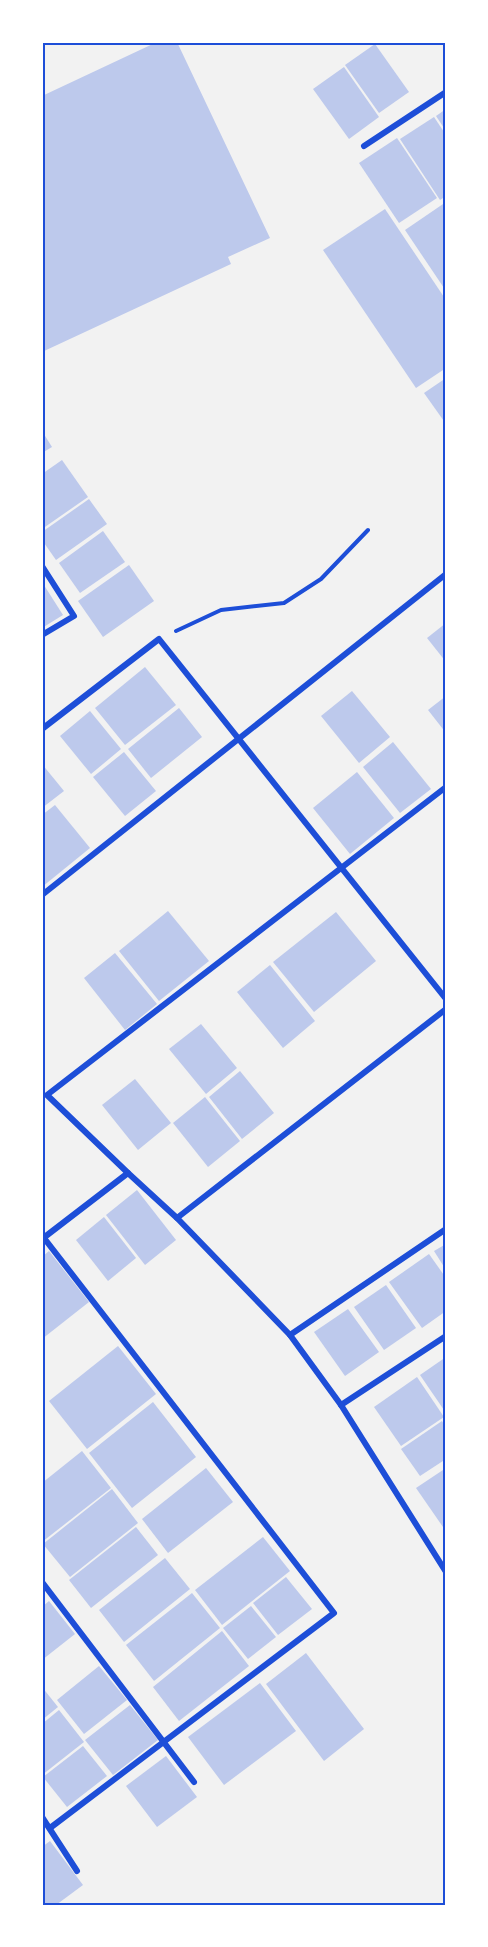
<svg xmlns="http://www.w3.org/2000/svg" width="488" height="1947" font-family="'DejaVu Sans',sans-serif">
<rect width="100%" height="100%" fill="#f2f2f2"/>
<g fill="#bdc9ec">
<path d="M157,42H177L270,238L228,257L231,264L42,352V96Z"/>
<path d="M375,44L409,92L379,113L345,65Z"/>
<path d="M344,67L379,117L349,139L313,89Z"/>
<path d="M446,109V131L436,116Z"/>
<path d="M434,117L446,135V196L440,200L400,139Z"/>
<path d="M397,138L437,198L399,223L359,163Z"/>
<path d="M446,202V291L405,230Z"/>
<path d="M385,209L446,300V368L416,388L323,250Z"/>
<path d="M446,378V424L424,393Z"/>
<path d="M42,431L52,447L42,453Z"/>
<path d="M62,460L88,497L42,529V474Z"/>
<path d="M89,499L107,524L56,560L42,540V532Z"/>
<path d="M103,531L125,562L80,593L59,563Z"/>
<path d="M129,565L154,601L103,637L78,601Z"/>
<path d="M42,582L63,615L42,628Z"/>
<path d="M446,623V662L427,638Z"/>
<path d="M145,667L176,705L125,745L95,708Z"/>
<path d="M352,691L390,737L359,763L321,716Z"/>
<path d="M446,696V733L428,710Z"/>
<path d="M179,708L202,737L151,778L128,749Z"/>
<path d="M90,711L121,749L91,774L60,736Z"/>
<path d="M393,742L431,789L400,813L363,767Z"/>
<path d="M124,752L156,791L125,816L93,777Z"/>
<path d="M42,764L64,791L42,808Z"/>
<path d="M357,772L394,818L350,854L313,808Z"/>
<path d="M55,805L90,848L42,887V815Z"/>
<path d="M168,911L209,961L159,1001L119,951Z"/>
<path d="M336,912L376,961L314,1012L273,962Z"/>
<path d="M115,953L157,1004L125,1030L84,978Z"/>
<path d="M270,965L315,1021L283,1048L237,992Z"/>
<path d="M201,1024L237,1068L206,1094L169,1049Z"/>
<path d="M240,1071L274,1113L242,1139L209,1097Z"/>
<path d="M135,1079L171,1123L138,1150L102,1105Z"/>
<path d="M205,1097L240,1141L208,1167L173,1123Z"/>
<path d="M137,1190L176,1240L145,1265L106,1215Z"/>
<path d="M104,1217L136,1258L108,1281L76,1240Z"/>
<path d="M446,1244V1270L434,1251Z"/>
<path d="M49,1251L89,1302L42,1339V1257Z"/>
<path d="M429,1254L446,1278V1311L422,1328L389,1282Z"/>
<path d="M386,1285L416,1328L384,1350L354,1307Z"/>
<path d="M348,1309L379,1352L345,1376L314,1332Z"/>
<path d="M118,1346L156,1394L87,1449L49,1401Z"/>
<path d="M446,1357V1413L420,1375Z"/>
<path d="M417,1377L444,1417L401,1446L374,1407Z"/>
<path d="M153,1402L196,1457L132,1508L89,1453Z"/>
<path d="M442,1421L446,1428V1459L420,1476L401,1449Z"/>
<path d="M82,1451L111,1488L42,1542V1483Z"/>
<path d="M206,1468L233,1502L168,1553L142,1519Z"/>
<path d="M446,1468V1525L443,1527L416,1488Z"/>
<path d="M112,1489L138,1523L70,1577L43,1544Z"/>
<path d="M136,1527L158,1555L91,1608L69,1580Z"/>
<path d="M263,1537L290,1571L222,1625L195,1590Z"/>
<path d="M165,1558L190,1589L124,1642L99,1610Z"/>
<path d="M286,1577L312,1609L278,1635L253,1603Z"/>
<path d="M192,1593L220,1628L154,1681L126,1645Z"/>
<path d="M49,1601L75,1634L42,1660V1607Z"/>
<path d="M251,1606L276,1637L248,1659L223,1628Z"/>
<path d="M222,1631L249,1666L179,1721L153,1687Z"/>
<path d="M306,1653L364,1729L324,1761L266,1684Z"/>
<path d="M99,1666L127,1700L84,1734L57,1700Z"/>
<path d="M260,1683L296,1731L224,1785L188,1737Z"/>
<path d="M42,1687L58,1707L42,1720Z"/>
<path d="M130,1705L158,1740L113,1775L85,1740Z"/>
<path d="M59,1710L84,1742L42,1775V1724Z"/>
<path d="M83,1746L107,1776L67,1807L43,1777Z"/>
<path d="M166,1756L197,1797L157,1827L126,1786Z"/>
<path d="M50,1841L83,1885L56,1905H42V1847Z"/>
</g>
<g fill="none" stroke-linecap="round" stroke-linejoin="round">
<path stroke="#1d4ed8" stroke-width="4" d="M176,631L221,610L284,603L321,579L368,530"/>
<g stroke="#1d4ed8" stroke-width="6">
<path d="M364,146L446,92"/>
<path d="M42,566L74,616L42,635"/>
<path d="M42,729L159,639L446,999"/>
<path d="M42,895L446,574"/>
<path d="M128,1173L177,1218L290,1335L341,1405L446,1572"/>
<path d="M177,1218L446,1009"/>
<path d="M44,1238L334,1613L50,1828"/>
<path d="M42,1239L128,1173L47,1095L446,787"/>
<path d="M290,1335L446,1229"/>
<path d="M341,1405L446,1336"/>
<path d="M42,1582L194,1782"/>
<path d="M42,1817L77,1871"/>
</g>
</g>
<rect width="488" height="1947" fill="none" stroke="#ffffff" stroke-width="87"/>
<rect x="44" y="44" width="400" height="1860" fill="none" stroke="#1d4ed8" stroke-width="2"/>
</svg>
